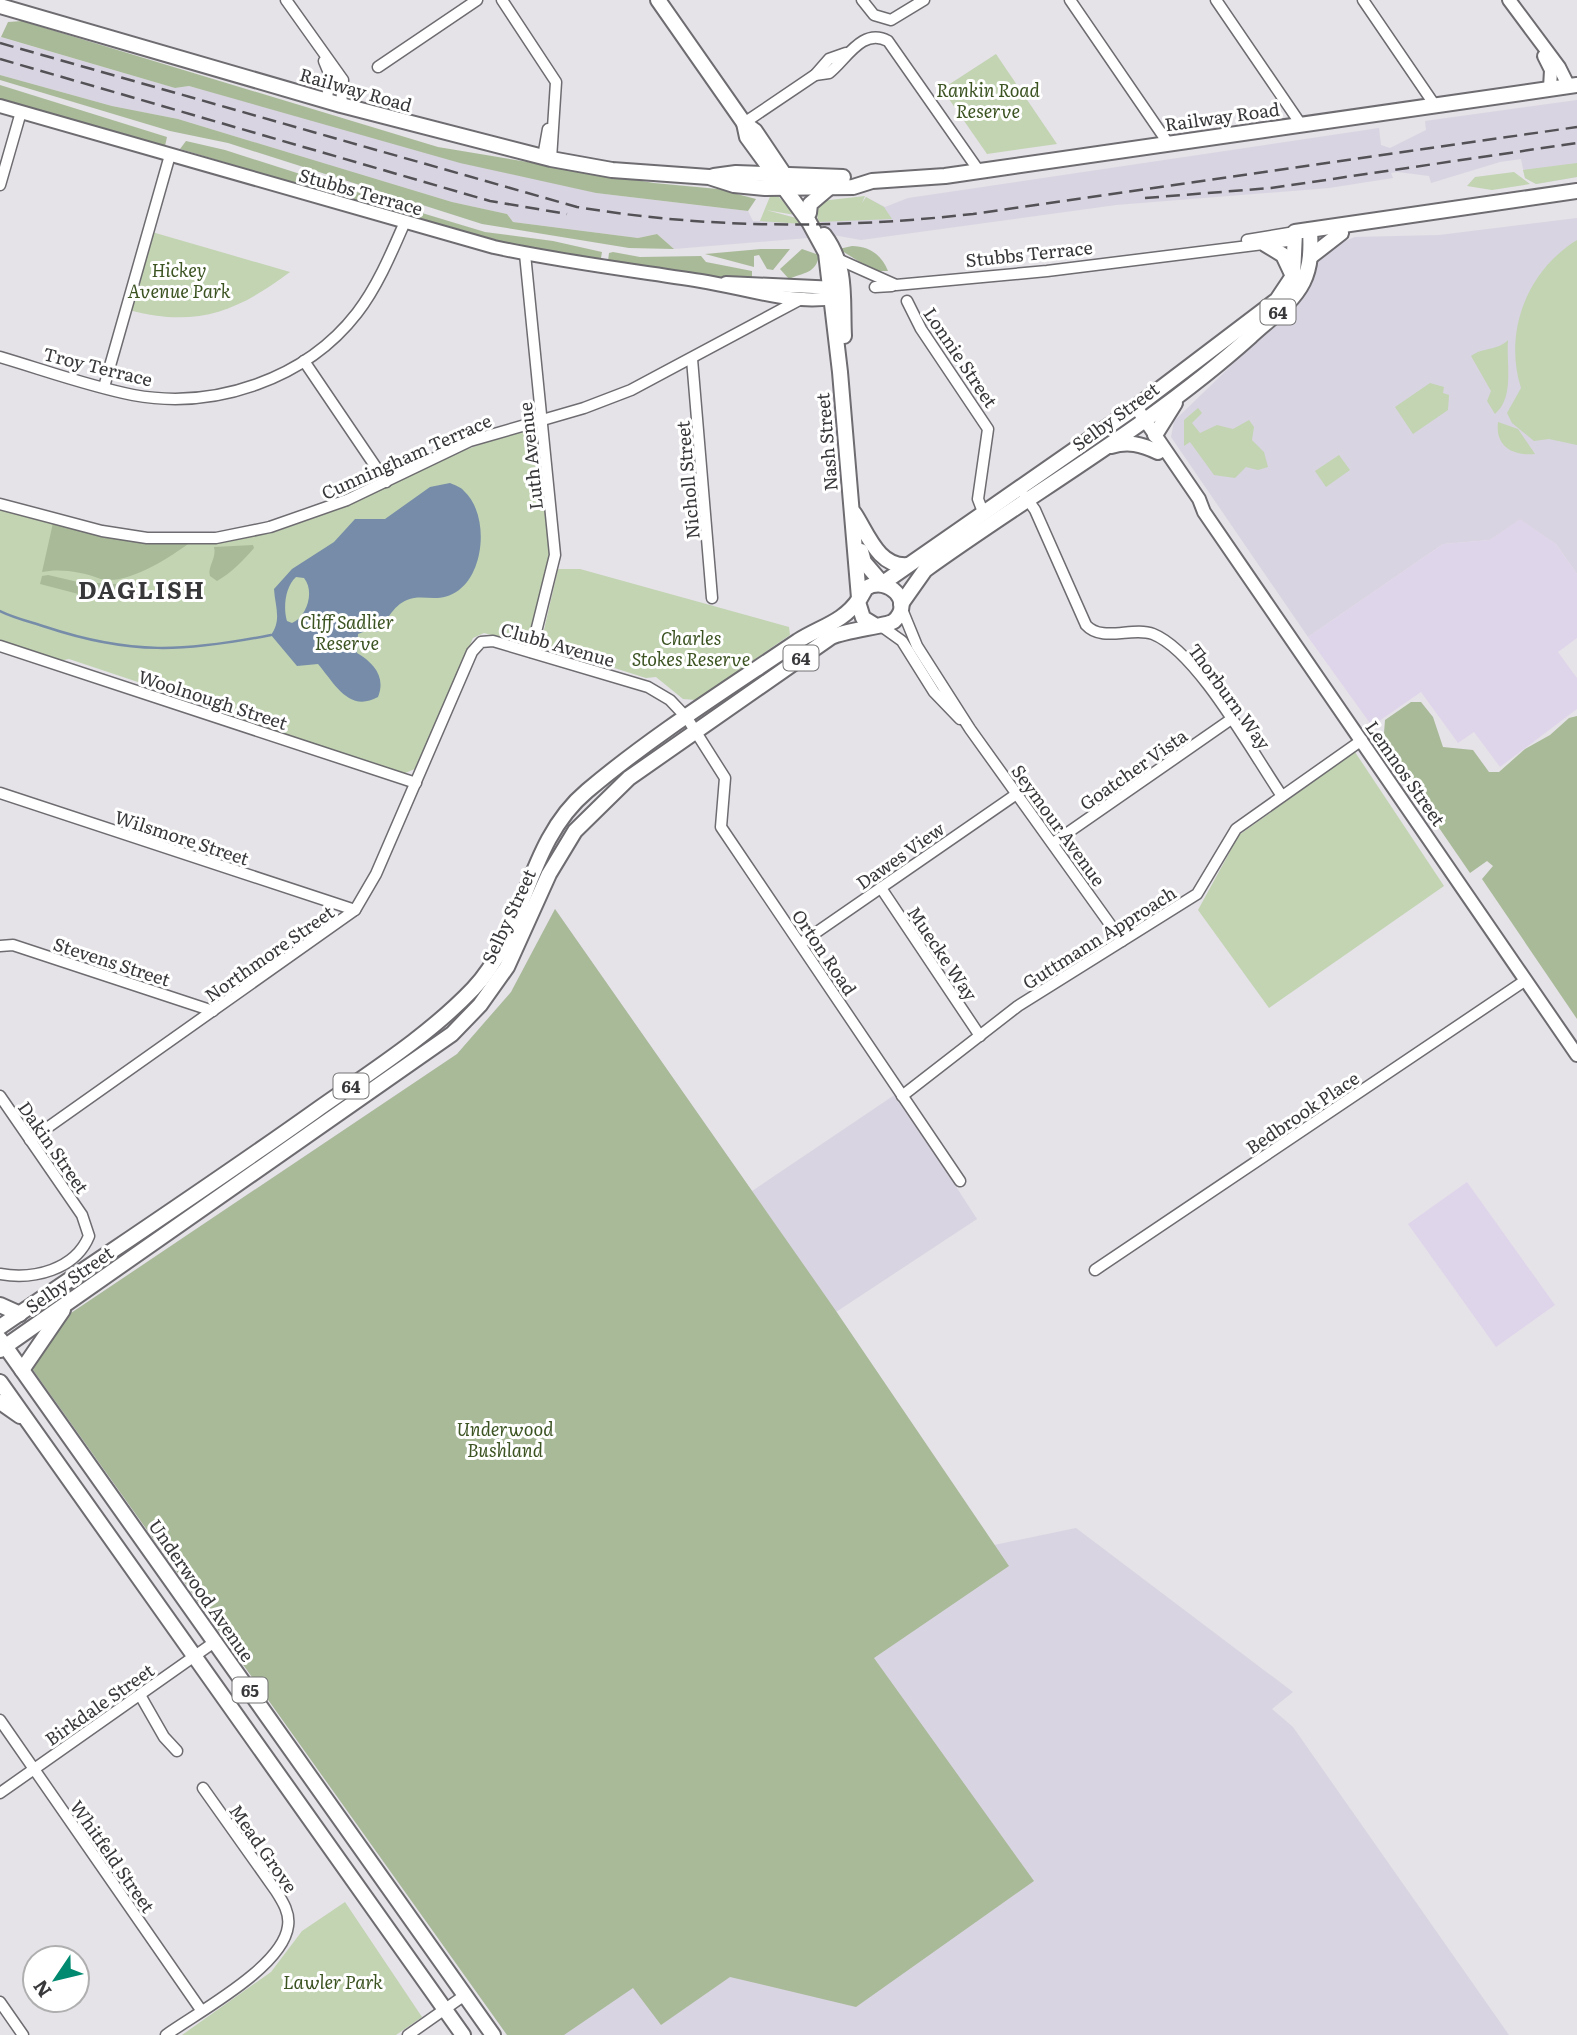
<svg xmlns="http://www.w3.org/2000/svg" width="1577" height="2035" font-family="Literata,serif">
<rect width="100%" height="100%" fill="#e5e2e8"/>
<g fill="#d9d4e1">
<path d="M0,37L175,88L189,86L596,193L748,211L753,221H760L765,210L796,218L810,235L808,238L674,249L657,234L638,238L513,222L507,214L452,202L178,119L112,106L0,75Z"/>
<path d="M1577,100V177L1536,184L1525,178L1521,159L1500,162L1431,183L1429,176L1398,172L1391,173L1393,178L1329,188L1116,205L861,240L828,234L819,224L840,209L860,207L866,197L885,207L908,198L1379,128L1381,145L1390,148L1426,130L1425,121Z"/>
<path d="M1577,218V574L1556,544L1520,520L1490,540L1443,544L1308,637L1171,437L1174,421L1295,304L1320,251L1355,237L1439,235Z"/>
<path d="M555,909L752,1191L896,1094L977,1219L836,1312L994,1545L1076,1528L1293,1692L1272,1709L1293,1727L1509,2035H507L33,1370L71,1313L457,1054L511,992Z"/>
</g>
<path fill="#ded5ea" d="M1467,1182L1555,1305L1496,1347L1408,1224Z"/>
<path fill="#dfd5ea" d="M1520,519L1556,544L1577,574V638L1558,652L1577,678V709L1500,767L1474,732L1458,743L1421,692L1372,726L1308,637L1443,544L1490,540Z"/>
<g fill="#c2d4b2">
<path d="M996,54L1057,144L987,154L942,89Z"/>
<path d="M1577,163V177L1536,184L1525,178L1523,170Z"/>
<path d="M1514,172L1530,184L1492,190L1467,186L1475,177Z"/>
<path d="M771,194L778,196L795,215L766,210L796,218L803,224L760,221Z"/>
<path d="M865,196L862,203L866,197L884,207L892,219L818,222L816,205L821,201Z"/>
<path d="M152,232L290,272C237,312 195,328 129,310Z"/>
<path d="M1577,240V445L1549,439L1534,441L1512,423L1507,413L1521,388C1503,331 1528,270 1577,240Z"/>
<path d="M1508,340C1506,363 1515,397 1495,414L1487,401L1491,391L1471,356C1483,347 1497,351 1508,340Z"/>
<path d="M1430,383L1444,387L1443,393L1449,395L1448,410L1413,434L1395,407Z"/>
<path d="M1198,408L1202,413L1192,423L1200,433L1217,425L1233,429L1249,420L1254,427L1252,440L1264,452L1268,467L1258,470L1246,467L1235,478L1214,475L1190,442L1184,446V420Z"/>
<path d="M1498,422L1518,429L1535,454C1513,456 1495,447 1498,422Z"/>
<path d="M523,429L535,433L539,440L550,524V554L530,636L521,643L484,633L473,638L417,768L403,774L233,718L228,712L69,659L59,661L0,641V508L100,537L149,544L215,543L275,532L350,505L440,459Z"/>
<path d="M1339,455L1350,470L1326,487L1315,471Z"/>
<path d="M558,569H580L789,627L790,635L696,700L683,699L656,677L646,678L545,646L543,634Z"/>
<path d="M1355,752L1444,886L1269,1008L1198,910L1239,835Z"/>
<path d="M345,1902L422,2017L396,2035H182L271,1972L302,1931Z"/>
</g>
<g fill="#a9ba99">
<path d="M22,21L438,147L654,183L718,189L756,199L748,211L596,193L460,163L189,86L175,88L1,37L8,22Z"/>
<path d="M0,75L112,106L178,119L452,202L507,214L513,222L638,238L657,234L674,249L629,248L482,224L228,143L170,131L0,80Z"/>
<path d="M0,85L167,137L165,146L0,99Z"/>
<path d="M186,141L225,150L413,210L412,218L180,149Z"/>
<path d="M422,213L485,232L553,241L602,252L601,258L597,260C537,250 478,237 419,220Z"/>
<path d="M852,246C869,246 882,255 888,271H874L839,249Z"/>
<path d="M761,249H790L773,270L767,269L759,255L754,256V267L705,254Z"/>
<path d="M802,249L819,255C816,274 804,272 789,279L780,269Z"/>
<path d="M613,252L640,257L701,256L706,262L752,271V278L714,277L608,261L609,253Z"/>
<path d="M53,523C99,537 141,544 188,544C169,558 123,588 98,578C83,572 59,568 42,572Z"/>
<path d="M253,545L254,548C244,560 231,573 217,581L210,576C207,567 217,558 214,547Z"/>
<path d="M48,575L78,582L116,584L119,590L109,602L40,584L42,576Z"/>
<path d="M1411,702H1421L1433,717L1443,747L1473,750L1489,772H1499L1525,749L1550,735L1569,718L1577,716V1019L1482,879L1493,866L1487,861L1470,873L1378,739L1384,733L1385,720Z"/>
<path d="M555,909L836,1311L1009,1566L874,1658L1034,1881L856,2007L730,1977L661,2025L633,1988L564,2035H507L33,1370L35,1357L71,1313L457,1054L511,992Z"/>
</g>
<path fill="#768ca8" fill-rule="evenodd" d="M450,483C454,485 461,487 464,491C489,514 485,571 459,590C439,605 424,593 407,600C392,606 387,622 377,632L368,630L358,634L357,653C374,663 386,677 378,697C349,713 335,684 318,664L297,666L271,635C282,620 275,606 274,589L292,569L334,542L355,519H385L430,487ZM296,577L304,578C315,591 307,617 292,623L287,621C283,608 285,587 296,577Z"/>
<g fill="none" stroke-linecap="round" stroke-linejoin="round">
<path stroke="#768ca8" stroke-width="2.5" d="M0,611C14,618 31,622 46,627C130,655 185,652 271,635"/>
<defs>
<g id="minor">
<path d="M286,0L343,80L341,105"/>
<path d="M502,0L556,82L551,159"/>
<path d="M862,0L874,15L891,20L924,0"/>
<path d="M1070,0L1168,143"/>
<path d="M1216,0L1300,123"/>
<path d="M1363,0L1434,104"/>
<path d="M324,61L331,78L326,101"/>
<path d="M378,67L477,0"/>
<path d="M815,75L829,73C846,60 862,27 888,41L979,171"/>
<path d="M744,123L815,75L829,59L846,53"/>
<path d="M543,157L548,129"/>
<path d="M0,185L21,112"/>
<path d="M1247,240L1295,232"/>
<path d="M525,254L555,555L531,652"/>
<path d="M840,260L896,285L1047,271L1296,240"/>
<path d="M875,287L892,286"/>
<path d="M907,301L921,329L988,429L978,499L983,512"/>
<path d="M0,357C44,370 88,386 133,395C215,410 306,379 357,313C377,287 391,254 404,224"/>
<path d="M692,359L712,598"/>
<path d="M304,361L386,482"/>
<path d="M104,387L170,155"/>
<path d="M1025,496L1035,510L1086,625C1102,643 1133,626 1153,634C1198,652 1253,754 1282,796"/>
<path d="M0,504L102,531L147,538H216L270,527L347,500L470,441L584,408L631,390L803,298"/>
<path d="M901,607L917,646L970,729L1122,941"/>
<path d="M881,626L902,641L934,692L960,719"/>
<path d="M0,646L416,783"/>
<path d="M0,793L355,910"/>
<path d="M1053,843L1230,720"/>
<path d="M881,888L980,1036"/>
<path d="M801,943L1018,793"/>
<path d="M0,946L13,945L213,1011"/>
<path d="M0,1096L82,1215L89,1236C75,1270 33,1280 0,1274"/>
<path d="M902,1096L1018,1006L1197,894L1236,829L1362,740"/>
<path d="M30,1140L355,910L376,874L472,652L481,642L493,641L648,687L670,700L687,718L725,778L721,827L960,1181"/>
<path d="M1095,1270L1526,980"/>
<path d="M140,1695L164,1737L177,1751"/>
<path d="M0,1720L201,2010"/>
<path d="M0,1793L216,1641"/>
<path d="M0,2002L23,2035"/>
<path d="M166,2035C198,2012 283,1967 288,1926C290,1913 283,1902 276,1891L203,1788"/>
<path d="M408,2035L465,1995"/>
</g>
<g id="tertiary">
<path d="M1509,0L1559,67L1568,85"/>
<path d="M1544,56L1551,70L1550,88"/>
<path d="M0,106L494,247C562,262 632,270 701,281C746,288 793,306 839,297"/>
<path d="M726,283L837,288"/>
<path d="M1136,407L1199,499L1204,512L1577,1055"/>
</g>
<g id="secondary">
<path d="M658,0L744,123L755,131L790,183"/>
<path d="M744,123L747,137L809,222L826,253L840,372L859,598"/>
<path d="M824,235C848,267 842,298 844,336"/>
<path d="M854,513C867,532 878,568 908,565"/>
<path d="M861,551L864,562L882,583"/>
</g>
<g id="primary">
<path d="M0,6L341,105L551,159L612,170L709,177L734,185L765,188L853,187L872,181L945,176L1577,85"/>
<path d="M714,176L736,173L843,177"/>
<path d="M809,213L810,204L830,187"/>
<path d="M1265,244L1283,255L1292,274"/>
<path d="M1310,257L1341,233"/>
<path d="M1155,435L1175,403"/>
<path d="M1111,446C1128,441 1141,444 1158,452"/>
<path d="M883,583L1136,407L1277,300L1293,276L1295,232L1577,191"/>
<path d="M901,604L925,570C1033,492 1151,426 1251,336C1268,320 1292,304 1303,282C1311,266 1311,248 1310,230"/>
<path d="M0,1305L20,1314"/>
<path d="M0,1327C105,1255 210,1186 314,1112C369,1073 427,1037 473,989C527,932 525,843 587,791C652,736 727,689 798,641C820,627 844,622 859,599"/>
<path d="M0,1339L493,2035"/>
<path d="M0,1350L452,1034L480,1005L507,967L549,874L575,831L629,778L831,637C847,630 888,626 894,621C915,602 888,575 866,588L858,602L863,618L876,626"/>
<path d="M22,1370L63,1310"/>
<path d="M0,1382L463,2035"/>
<path d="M0,1402L20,1416"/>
</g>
</defs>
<use href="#minor" stroke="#6e6c70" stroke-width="13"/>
<use href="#tertiary" stroke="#6e6c70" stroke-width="16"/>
<use href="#secondary" stroke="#6e6c70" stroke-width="18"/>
<use href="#primary" stroke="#6e6c70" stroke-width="18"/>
<use href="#minor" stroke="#fff" stroke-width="10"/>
<use href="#tertiary" stroke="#fff" stroke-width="12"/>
<use href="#secondary" stroke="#fff" stroke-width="14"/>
<use href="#primary" stroke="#fff" stroke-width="14"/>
<g stroke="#535155" stroke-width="2.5" stroke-dasharray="14 7" stroke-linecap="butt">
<path d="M0,43L577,207C709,229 840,229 973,214L1577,127"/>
<path d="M0,59L490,201L567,214"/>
<path d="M1145,198L1271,188L1577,143"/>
</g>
</g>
<g text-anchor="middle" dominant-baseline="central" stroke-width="6" stroke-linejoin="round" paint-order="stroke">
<g fill="#fff" stroke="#747375" stroke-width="2">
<rect x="1260.5" y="299.5" width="35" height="25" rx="5"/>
<rect x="783.5" y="645.5" width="35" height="25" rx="5"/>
<rect x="333.5" y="1073.5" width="35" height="25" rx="5"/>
<rect x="232.5" y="1677.5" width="35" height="25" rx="5"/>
</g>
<g font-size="16" font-weight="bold" fill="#38373a">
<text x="1278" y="312">64</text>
<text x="801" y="658">64</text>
<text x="351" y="1086">64</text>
<text x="250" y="1690">65</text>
</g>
<g font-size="18" fill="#38373a" stroke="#fff">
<text transform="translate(356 89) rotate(16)">Railway Road</text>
<text transform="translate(1222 116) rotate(-8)">Railway Road</text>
<text transform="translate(361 191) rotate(16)">Stubbs Terrace</text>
<text transform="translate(1029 253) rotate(-6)">Stubbs Terrace</text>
<text transform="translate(961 357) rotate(56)">Lonnie Street</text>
<text transform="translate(98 366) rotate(14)">Troy Terrace</text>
<text transform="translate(1115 416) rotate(-36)">Selby Street</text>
<text transform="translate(826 442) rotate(-95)">Nash Street</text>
<text transform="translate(406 456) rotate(-24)">Cunningham Terrace</text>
<text transform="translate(530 456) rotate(-96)">Luth Avenue</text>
<text transform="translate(687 480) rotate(-95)">Nicholl Street</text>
<text transform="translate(558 644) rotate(16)">Clubb Avenue</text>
<text transform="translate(1230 696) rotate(54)">Thorburn Way</text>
<text transform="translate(213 699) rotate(18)">Woolnough Street</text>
<text transform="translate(1133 769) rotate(-35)">Goatcher Vista</text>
<text transform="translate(1406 773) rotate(55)">Lemnos Street</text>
<text transform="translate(1059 825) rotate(54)">Seymour Avenue</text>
<text transform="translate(182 837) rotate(18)">Wilsmore Street</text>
<text transform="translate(900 855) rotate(-35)">Dawes View</text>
<text transform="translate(508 916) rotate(-65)">Selby Street</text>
<text transform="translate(1099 937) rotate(-32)">Guttmann Approach</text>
<text transform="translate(825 952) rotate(56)">Orton Road</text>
<text transform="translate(269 953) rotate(-35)">Northmore Street</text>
<text transform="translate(943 953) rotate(56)">Muecke Way</text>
<text transform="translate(112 961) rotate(18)">Stevens Street</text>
<text transform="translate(1302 1112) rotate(-34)">Bedbrook Place</text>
<text transform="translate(54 1147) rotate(55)">Dakin Street</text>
<text transform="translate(69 1279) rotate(-35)">Selby Street</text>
<text transform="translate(202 1590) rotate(55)">Underwood Avenue</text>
<text transform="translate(99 1704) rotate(-35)">Birkdale Street</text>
<text transform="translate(264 1848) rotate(55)">Mead Grove</text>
<text transform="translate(113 1856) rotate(55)">Whitfeld Street</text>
</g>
<g font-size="18" font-style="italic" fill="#3c5322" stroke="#fff">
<text x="988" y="89">Rankin Road<tspan x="988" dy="21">Reserve</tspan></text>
<text x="179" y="269">Hickey<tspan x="179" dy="21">Avenue Park</tspan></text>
<text x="347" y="621">Cliff Sadlier<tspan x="347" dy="21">Reserve</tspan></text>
<text x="691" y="637">Charles<tspan x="691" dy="21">Stokes Reserve</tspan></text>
<text x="505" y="1428">Underwood<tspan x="505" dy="21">Bushland</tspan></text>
<text x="333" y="1981">Lawler Park</text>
</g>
<g font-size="24" font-weight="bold" letter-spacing="2" fill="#38373a" stroke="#fff">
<text x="142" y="588">DAGLISH</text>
</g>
</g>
<g transform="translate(56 1979) rotate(235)"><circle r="33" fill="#ffffff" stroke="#afafb0" stroke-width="2"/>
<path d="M0-5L12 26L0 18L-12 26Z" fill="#018a70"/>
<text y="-10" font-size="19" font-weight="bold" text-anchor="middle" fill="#38373a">N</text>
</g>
</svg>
